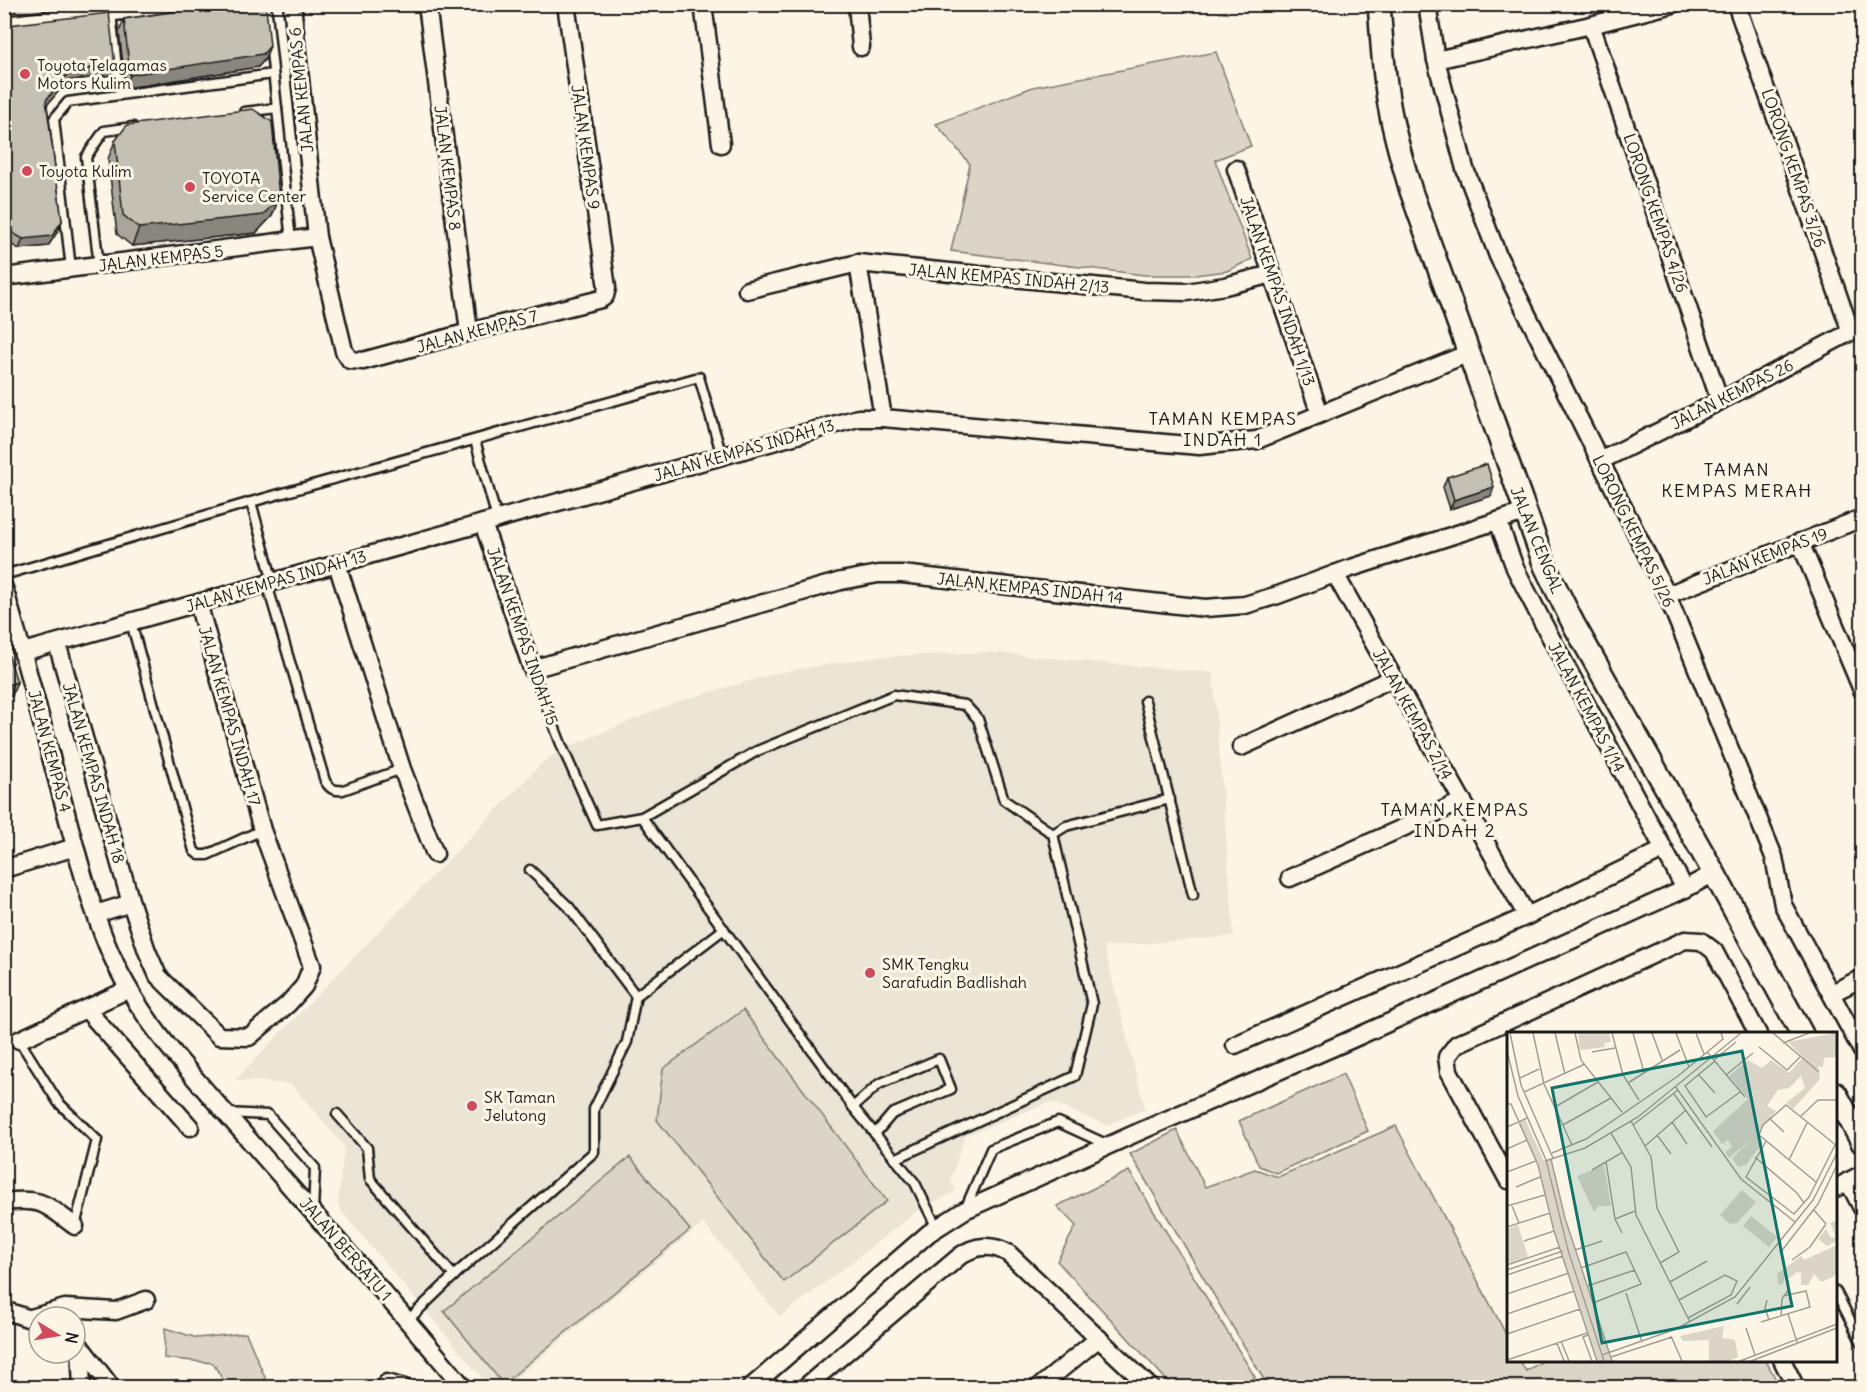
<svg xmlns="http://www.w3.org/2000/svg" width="1867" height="1392" font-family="Delius,sans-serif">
<rect width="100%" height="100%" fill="#fcf5e5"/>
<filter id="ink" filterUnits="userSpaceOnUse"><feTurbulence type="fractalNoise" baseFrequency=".0167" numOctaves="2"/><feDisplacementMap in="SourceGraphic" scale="12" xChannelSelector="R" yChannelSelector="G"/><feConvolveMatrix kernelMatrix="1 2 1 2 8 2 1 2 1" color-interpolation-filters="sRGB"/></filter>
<g filter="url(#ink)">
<path fill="#ebe5d6" d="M986,652L1213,673L1234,936L1104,947L1145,1109L1107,1125L1050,1102L965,1136L950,1181L956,1191L919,1210L780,1317L703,1223L505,1387H490L341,1211L338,1203L344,1146L291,1084L235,1080L545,760L563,749L676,702L776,673L876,657Z"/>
<g fill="#dbd5c8" stroke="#7c7872" stroke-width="1.5">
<path d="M4,5H182L5,30Z"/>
<path d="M1216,52L1251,146L1215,160L1252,259L1227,271L1195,275H1144L951,251L970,164L936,124L1033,87Z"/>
<path d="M743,1010L887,1201L784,1282L657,1120L663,1069Z"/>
<path d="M1343,1074L1368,1131L1276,1173L1259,1166L1239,1121Z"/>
<path d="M1396,1126L1508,1338V1360L1520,1361L1526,1371L1544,1360L1766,1361L1780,1387H1274L1263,1378L1130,1154L1177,1130L1205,1187L1255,1169L1278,1177Z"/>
<path d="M630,1157L690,1230L503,1384L444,1311Z"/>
<path d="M1129,1171L1255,1377L1240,1387H1173L1057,1261L1076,1226L1057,1206Z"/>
<path d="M165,1328L197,1338L246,1333L269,1387H227L213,1363L164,1358Z"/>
</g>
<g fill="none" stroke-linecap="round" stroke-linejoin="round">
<defs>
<g id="service">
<path d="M266,4L291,241"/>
<path d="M111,13L120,95"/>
<path d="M244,112L277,108"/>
<path d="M99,266L86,157L104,131L133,127"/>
<path d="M71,269L54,119L68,102L273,74"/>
<path d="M475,440L497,519"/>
<path d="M251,502L273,582"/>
<path d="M4,575L251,502L699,377L722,456"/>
<path d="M267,584L325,781C330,789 334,791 343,790L402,769"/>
<path d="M131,622L194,851L199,855H207L262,830"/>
<path d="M532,669L563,749L597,825L642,817L757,751L894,695L965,705L978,719L1004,800L1053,834L1092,1004L1075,1076L895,1159"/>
<path d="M1145,701L1193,895"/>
<path d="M642,817L853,1107L915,1183L937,1228"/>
<path d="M1053,834L1066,826L1170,799"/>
<path d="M530,870L569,907L636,996"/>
<path d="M19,1040L58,1102L97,1140L75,1226"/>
<path d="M853,1107L879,1084L939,1059L951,1089L892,1114L875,1134"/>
<path d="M226,1113L268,1115L315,1168L313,1211"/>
<path d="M337,1114L367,1148L370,1179L454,1276"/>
<path d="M966,1207L991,1149L1058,1122L1108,1145"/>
<path d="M1836,1292L1862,1343"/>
<path d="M408,1320L459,1271L594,1152V1109L627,1042L636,996L724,929"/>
</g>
<g id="minor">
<path d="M292,4L317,237L344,351L350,360L363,361L469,332L601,299L605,296L607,288L566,4"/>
<path d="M427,4L469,332"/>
<path d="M703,4L721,144"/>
<path d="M857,4L861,47"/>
<path d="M1427,4L1436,60L1465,169L1498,256L1667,595L1774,857L1783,905L1862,1051"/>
<path d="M1736,4L1851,332"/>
<path d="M4,25L182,4"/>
<path d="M1591,25L1720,401"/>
<path d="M1436,60L1591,25L1673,4"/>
<path d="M1236,169L1320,414"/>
<path d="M858,263L883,418"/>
<path d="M4,277L317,237"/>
<path d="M747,290L858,263L1144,291L1187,292L1225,286L1272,274"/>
<path d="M1600,461L1720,401L1862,326"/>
<path d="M1498,521L1515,568L1543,623L1685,889"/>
<path d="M483,523L532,669L841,581L878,574H902L1205,608L1245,605L1278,595L1348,569L1525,512"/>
<path d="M1800,542L1862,690"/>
<path d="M337,564L402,769L435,854"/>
<path d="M1335,574L1527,916"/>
<path d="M4,588C25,658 43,728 62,798C76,849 89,903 110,952C141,1025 199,1082 250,1141C322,1223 395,1304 464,1388"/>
<path d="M1667,595L1862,518"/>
<path d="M57,643L131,903L147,951L158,976L219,1036L249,1037L288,1004L304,986L312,966L262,830L198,603"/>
<path d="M23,652L858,418H883L1199,446L1257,440L1469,353"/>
<path d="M1241,747L1393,678"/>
<path d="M4,869L75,847"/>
<path d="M1290,878L1463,801"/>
<path d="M96,914L131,903"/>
<path d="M1832,993L1862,978"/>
<path d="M86,1009L190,1127"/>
<path d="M19,1040L129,989"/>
<path d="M1235,1045L1527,916L1663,850"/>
<path d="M1508,1180L1449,1071L1447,1057L1457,1044L1685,940L1701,941L1714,951L1758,1034"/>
<path d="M1848,1181L1862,1208"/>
<path d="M1836,1188L1862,1174"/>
<path d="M4,1202C43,1197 46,1205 75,1226"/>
<path d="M4,1310L39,1322"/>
<path d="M31,1318L65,1308L116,1311L146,1300"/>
<path d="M75,1342L80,1346L112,1388"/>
<path d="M80,1346L82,1388"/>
<path d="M1782,1360L1796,1388"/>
<path d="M387,1383L405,1388"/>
<path d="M750,1388L929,1233L965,1210L1134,1134L1350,1040L1685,889L1714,873"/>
<path d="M804,1388L960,1256C975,1245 992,1244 1008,1253L1151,1388"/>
<path d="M1038,1388L1099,1338"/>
</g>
<g id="tertiary">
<path d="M1379,4C1382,40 1383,76 1390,110C1395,138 1403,164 1411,191L1545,566L1573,623L1714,873L1802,1034"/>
<path d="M1836,1094L1862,1142"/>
</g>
</defs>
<use href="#service" stroke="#1c1c1c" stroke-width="13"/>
<use href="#minor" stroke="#1c1c1c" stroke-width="21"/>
<use href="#tertiary" stroke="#1c1c1c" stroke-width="26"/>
<use href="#service" stroke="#fcf5e5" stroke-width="8"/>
<use href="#minor" stroke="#fcf5e5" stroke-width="16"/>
<use href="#tertiary" stroke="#fcf5e5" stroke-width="21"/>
</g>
<g fill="#a9a59a" stroke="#1c1c1c" stroke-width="1.5">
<path d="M218,4H263L265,59L258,67L126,88L119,32L124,19L190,9L191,7L204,8L205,6L217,5Z"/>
<path d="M4,28L111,75L67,81L47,105L62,221L58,231L48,246L19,249L4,240Z"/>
<path d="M115,141L279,198L272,216L256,233L132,246L117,234L108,159Z"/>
<path d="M1447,477L1491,496L1450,509L1443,487Z"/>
</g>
<g fill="#89867d" stroke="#1c1c1c" stroke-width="1.5">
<path d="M270,46L265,59L258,67L126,88L130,75Z"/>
<path d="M115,65L111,75L67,81L42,111L46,100L70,71Z"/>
<path d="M279,198L272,216L256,233L132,246L139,228Z"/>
<path d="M62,221L58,231L48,246L19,249L23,239Z"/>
<path d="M1494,487L1491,496L1450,509L1454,500Z"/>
<path d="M17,682L12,696L4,698V686Z"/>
</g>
<g fill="#c4c0b3" stroke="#1c1c1c" stroke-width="1.5">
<path d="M218,4H263L266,7L270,46L263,54L130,75L124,19L191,9V7L205,8V6L218,5Z"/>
<path d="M109,13L115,65L70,71L46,100L62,221L52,236L23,239L4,228V28L8,25Z"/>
<path d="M253,109L272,122L279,198L263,215L139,228L123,215L115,141L127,125Z"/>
<path d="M1487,464L1494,487L1454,500L1447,477Z"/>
<path d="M4,641L17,682L4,686Z"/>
</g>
</g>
<g fill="#d1495b" stroke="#fcf5e5" stroke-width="2">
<circle cx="25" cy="74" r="6"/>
<circle cx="27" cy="171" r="6"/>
<circle cx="190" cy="187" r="6"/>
<circle cx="870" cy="973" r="6"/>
<circle cx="472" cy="1106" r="6"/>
</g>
<g text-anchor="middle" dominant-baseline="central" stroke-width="6" stroke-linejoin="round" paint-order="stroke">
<g font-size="16" fill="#1c1c1c" stroke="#fcf5e5" text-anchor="start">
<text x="37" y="65">Toyota Telagamas<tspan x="37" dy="18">Motors Kulim</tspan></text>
<text x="39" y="171">Toyota Kulim</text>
<text x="202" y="178">TOYOTA<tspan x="202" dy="18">Service Center</tspan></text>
<text x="882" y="964">SMK Tengku<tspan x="882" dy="18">Sarafudin Badlishah</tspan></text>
<text x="484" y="1097">SK Taman<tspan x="484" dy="18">Jelutong</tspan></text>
</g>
<g font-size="16" fill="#1c1c1c" stroke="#fcf5e5">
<text transform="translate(301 90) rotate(-96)">JALAN KEMPAS 6</text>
<text transform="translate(586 147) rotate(82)">JALAN KEMPAS 9</text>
<text transform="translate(448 168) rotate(83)">JALAN KEMPAS 8</text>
<text transform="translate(1794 168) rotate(71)">LORONG KEMPAS 3/26</text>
<text transform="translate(1656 213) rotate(71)">LORONG KEMPAS 4/26</text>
<text transform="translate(161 258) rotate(-7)">JALAN KEMPAS 5</text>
<text transform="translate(1009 278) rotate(5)">JALAN KEMPAS INDAH 2/13</text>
<text transform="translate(1278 291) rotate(71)">JALAN KEMPAS INDAH 1/13</text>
<text transform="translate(477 331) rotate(-15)">JALAN KEMPAS 7</text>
<text transform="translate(1732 394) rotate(-27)">JALAN KEMPAS 26</text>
<text transform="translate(744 450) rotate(-16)">JALAN KEMPAS INDAH 13</text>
<text transform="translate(1634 531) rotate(64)">LORONG KEMPAS 5/26</text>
<text transform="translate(1537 540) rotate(68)">JALAN CENGAL</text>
<text transform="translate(1765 556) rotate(-21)">JALAN KEMPAS 19</text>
<text transform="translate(276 581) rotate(-16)">JALAN KEMPAS INDAH 13</text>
<text transform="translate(1030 588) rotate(6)">JALAN KEMPAS INDAH 14</text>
<text transform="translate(523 636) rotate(71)">JALAN KEMPAS INDAH 15</text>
<text transform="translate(1587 707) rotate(62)">JALAN KEMPAS 1/14</text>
<text transform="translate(1413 714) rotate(61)">JALAN KEMPAS 2/14</text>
<text transform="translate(230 716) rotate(74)">JALAN KEMPAS INDAH 17</text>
<text transform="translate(50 751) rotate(75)">JALAN KEMPAS 4</text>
<text transform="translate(94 773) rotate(74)">JALAN KEMPAS INDAH 18</text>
<text transform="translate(346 1249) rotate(49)">JALAN BERSATU 1</text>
</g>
<g font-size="18" letter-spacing="1.5" fill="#1c1c1c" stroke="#fcf5e5">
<text x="1223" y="418">TAMAN KEMPAS<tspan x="1223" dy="21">INDAH 1</tspan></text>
<text x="1737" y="469">TAMAN<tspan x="1737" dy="21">KEMPAS MERAH</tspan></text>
<text x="1455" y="809">TAMAN KEMPAS<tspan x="1455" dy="21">INDAH 2</tspan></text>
</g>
</g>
<g transform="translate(1507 1032)">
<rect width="330" height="330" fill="#fcf5e5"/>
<path d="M71,1H102L104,10L97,11L98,15L73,18ZM328,1L330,25L317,26L316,35L311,34L313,47L286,77L279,71L298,56L294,44L282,56L271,58L260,74L269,79L249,103L256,110L239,133L231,135L225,126L247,105L222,126L218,120L225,115L221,108L215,112L206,99L241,67L222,44L241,28L255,36L264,28L282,41L296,25L281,10ZM18,87L37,129L44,127L58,186L105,329H90L47,199L31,133L11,90ZM97,133L104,174H92L87,180L70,144ZM235,158L249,170L230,191L223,192L213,183ZM244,184L270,205L262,215L236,194ZM330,188V209L320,214L311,207L319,197L324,206L329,205L323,191ZM11,193L21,225L0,232V197ZM330,213V240L326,245L314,250L307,242L301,253H294V241L290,240L283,246L278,243L276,252L271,253L270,242L294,224L297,228ZM217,294L215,306L228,308L231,325L222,329H202V308L176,309L173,304Z" fill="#dbd5c8"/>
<path fill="none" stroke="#a29e95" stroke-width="1.5" d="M3,1L14,53L46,126M26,1L37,52L65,113M48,1L58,42M68,1L74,28L115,80M105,1L116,43L132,68M126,1L137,40M145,1L155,28M169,1L182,35M189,1L197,22M266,1L312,40M276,11L302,1M252,15L280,38L293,25M0,19L11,64L39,128L61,218L97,329M85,20L108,16M200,20L238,65M207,28L229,10M208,29L178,54L199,85L233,60M191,42L208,61M219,43L246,21M13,46L32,37M121,51L173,18M168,54L234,147L288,190M17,60L78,32M167,62L205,115M0,72H4L31,133L47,199L90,329M48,75L91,50M293,85L311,68H330M262,86L277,100M124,89L144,125L150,176L172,220L153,231M165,90L180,112M56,93L104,66M126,93L171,58M0,95L20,86M104,101L124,135L129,183L183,290M150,103L164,122M259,109L239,145L287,182L302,165L328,113M138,114L179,78M0,117L20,108M45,121L79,107L171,44L216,7L214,1M248,125L290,161L297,171M44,127L58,186L105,329M282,128L300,91M38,129L78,116L131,85L234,1M99,130L108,187L115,201M85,138L116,120M0,140L29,129M309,150L252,103L256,93L279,73L330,114M9,155L33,145M0,174L38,163M5,174L12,191M306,177L319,192M108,187L128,179M0,195L43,181M17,209L47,199M68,218L95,209M273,221L311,172L330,133M285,228L303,215L319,192M0,233L53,215M74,236L119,220L134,252L86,271M0,238L56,219M0,243L56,224M163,250L200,229M80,254L128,238M119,261L135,310M0,262L62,241M172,268L218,243L230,249L224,263L181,286M260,268L258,276L262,288M230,272L243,255M0,282L67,259M281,282L290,310M274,284L275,267L282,257M254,290L303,275L299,259L276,264M239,296L248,323M0,302L73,277M81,303L76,305L85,329M164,304L175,329M54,309L62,329M50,311L57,329M95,323L169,297L228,265L306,168L330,121M104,325L165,305M0,328L80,301M233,329L330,292M244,329L330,296"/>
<path fill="#0f766e" fill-opacity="0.15" stroke="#0f766e" stroke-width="3" d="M235,19L285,274L95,311L45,56Z"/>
<rect width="330" height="330" fill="none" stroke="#1c1c1c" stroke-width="3"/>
</g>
<rect width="1867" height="1392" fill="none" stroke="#fcf5e5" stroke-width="24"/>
<rect x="12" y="12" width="1843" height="1368" fill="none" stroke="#1c1c1c" stroke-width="2" filter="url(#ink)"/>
<g transform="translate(57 1335) rotate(101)"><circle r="28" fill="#fcf5e5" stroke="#a29e95" stroke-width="1.5"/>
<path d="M0-4.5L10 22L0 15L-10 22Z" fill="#d1495b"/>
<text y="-9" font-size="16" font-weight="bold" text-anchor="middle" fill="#1c1c1c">N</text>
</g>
</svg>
